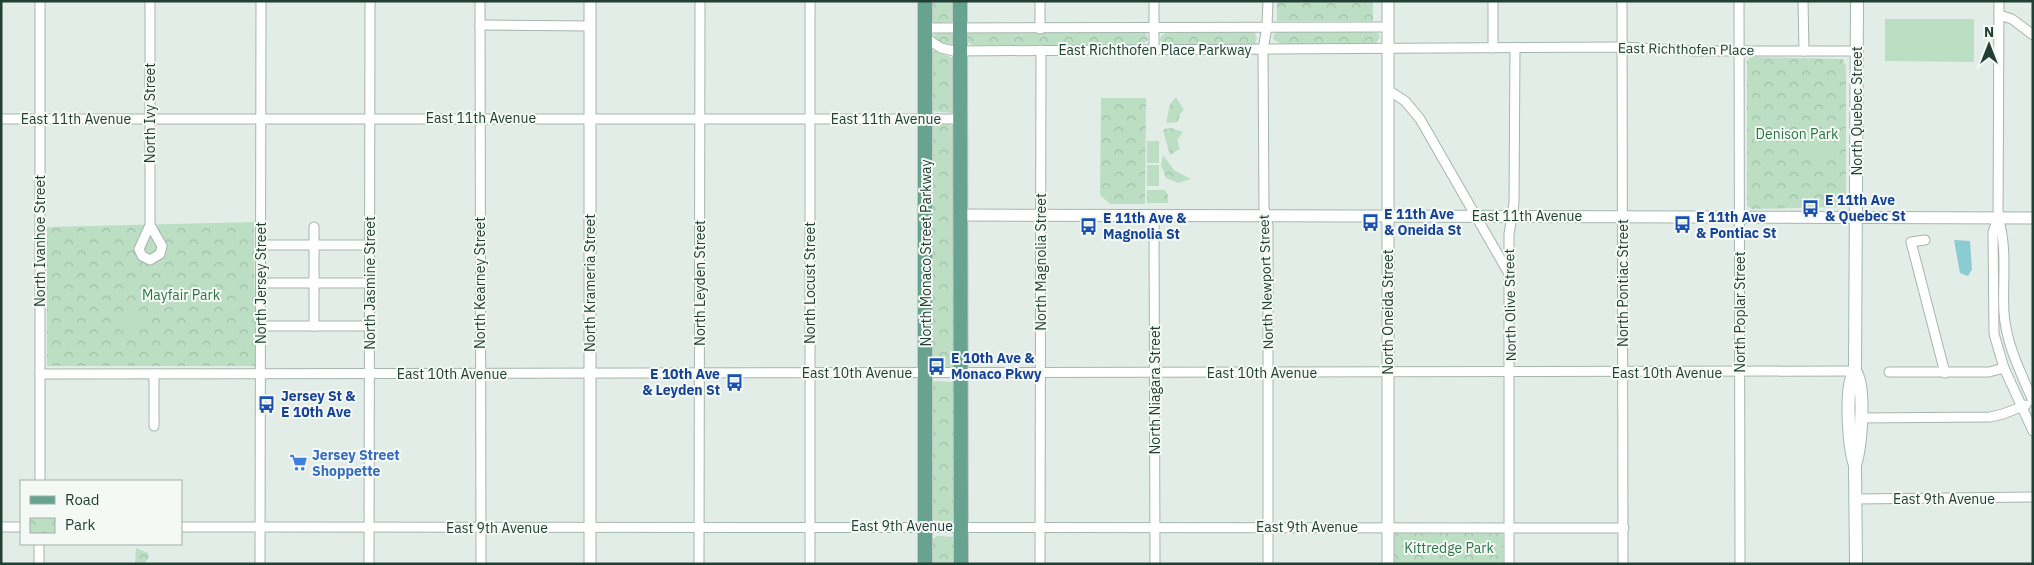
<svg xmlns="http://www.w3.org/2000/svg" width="2034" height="565" font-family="'IBM Plex Sans',sans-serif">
<defs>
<pattern id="park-crowns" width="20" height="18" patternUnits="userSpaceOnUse" patternTransform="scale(1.25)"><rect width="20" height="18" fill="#bcdec3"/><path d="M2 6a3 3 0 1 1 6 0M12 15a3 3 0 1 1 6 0" fill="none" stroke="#a1c0a8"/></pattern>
</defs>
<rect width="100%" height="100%" fill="#e3ede8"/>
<g fill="url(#park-crowns)">
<path d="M930,1H956L954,22L931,23Z"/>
<rect x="1277" y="1" width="96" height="20"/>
<path d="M935,32H954L955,44C947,47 939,42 934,36Z"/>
<path d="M971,32H1141L1146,33L1148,40L1142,45H972L966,41L967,35Z"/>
<path d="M1167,32H1250L1255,33L1257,38L1255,44L1251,45H1167L1162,44L1160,40L1161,36Z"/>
<path d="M1279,32H1373L1378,33L1380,37L1375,45L1281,44L1273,39L1274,34Z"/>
<path d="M936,51L955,59V112L952,113L931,111V52Z"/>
<path d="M1750,57L1843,59L1846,67V200L1843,207L1752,209L1747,206V61Z"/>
<path d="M1176,97L1184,110L1180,114L1178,122L1166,123L1170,104Z"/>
<path d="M1101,98H1146L1145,204H1110L1100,195Z"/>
<path d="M938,124L950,125L955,127V367L953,368L931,367V127Z"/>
<path d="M1171,128L1183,132L1177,140L1180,149L1170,155L1163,131L1164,129Z"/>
<path d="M1163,155L1174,170L1191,179L1178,183L1166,178L1161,165Z"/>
<path d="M1147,190H1165L1168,195V203H1147Z"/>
<path d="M254,222L255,366H47V227Z"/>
<path d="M936,381L954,382L956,519L950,522L932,520L931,383Z"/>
<path d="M1503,532V564H1394V533Z"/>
<path d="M937,536L955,537L956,564H931L932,540Z"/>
<path d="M136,548L148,553L149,557L144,564H135Z"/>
</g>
<g fill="#bcdec3">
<path d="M1885,19H1974V62L1885,61Z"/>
<rect x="1804" y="137" width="25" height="17"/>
<rect x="1147" y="141" width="12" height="22"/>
<rect x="1147" y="165" width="12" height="21"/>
<path d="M119,313H139V330H120Z"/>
</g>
<path fill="#8bcbd2" d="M1954,240L1970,241L1972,269L1968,276L1960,273Z"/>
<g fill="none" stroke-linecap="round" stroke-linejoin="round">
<defs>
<g id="minor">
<path d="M150,1V225L139,249L142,256L150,260L160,254L162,246L150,225"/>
<path d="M480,1L481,564"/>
<path d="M810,1V564"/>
<path d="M1268,1L1267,26L1263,50L1264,208L1268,226V564"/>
<path d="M1622,1L1623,564"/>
<path d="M1739,1L1740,564"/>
<path d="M1803,1L1804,51"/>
<path d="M1999,1L1998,218C2008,248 2002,282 2004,313C2006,344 2021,373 2033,401"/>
<path d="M1999,15L2012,19L2033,35"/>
<path d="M480,25L590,26"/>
<path d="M925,28L1388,27"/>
<path d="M1040,29V1"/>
<path d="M926,38L941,48L954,51L1622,47L1695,51H1857"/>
<path d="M1493,48V1"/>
<path d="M1154,50V1"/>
<path d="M1388,90L1405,101L1420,119L1508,272"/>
<path d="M1,119H961"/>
<path d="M1154,216L1155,564"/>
<path d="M1998,218L1993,232L1994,334L2004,368L2033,431"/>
<path d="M1925,240L1911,242L1945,373"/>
<path d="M261,245H370"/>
<path d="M261,283H370"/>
<path d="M260,326H314V227"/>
<path d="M314,326H370"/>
<path d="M1889,372H1989L2004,368"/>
<path d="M40,374L1855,371"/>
<path d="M154,374V426"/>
<path d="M1860,418L1990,417L2003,414L2026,405"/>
<path d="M40,481V1"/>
<path d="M1856,499L2033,497"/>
<path d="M1,527H21"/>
<path d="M181,527L1624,528"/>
<path d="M39,544V564"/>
<path d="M260,564L261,1"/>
<path d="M369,564L370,1"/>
<path d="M699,564L700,1"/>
<path d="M1040,564L1041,50"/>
<path d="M1509,564V234L1514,203L1515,48"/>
</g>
<g id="tertiary">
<path d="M1388,1V564"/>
<path d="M961,215L2033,218"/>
<path d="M590,564V1"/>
</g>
<g id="secondary">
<path d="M1855,371C1844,385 1849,448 1855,465"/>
<path d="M1856,564L1855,465C1861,446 1866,386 1855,371L1857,1"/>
</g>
<g id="primary">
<path d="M960,1L961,564"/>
<path d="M925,564V1"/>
</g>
</defs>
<use href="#minor" stroke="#a5b5af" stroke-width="11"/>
<use href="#tertiary" stroke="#a5b5af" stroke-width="13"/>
<use href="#secondary" stroke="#a1b9af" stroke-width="14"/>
<use href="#primary" stroke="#c1c9c6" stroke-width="16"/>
<use href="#minor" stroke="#fff" stroke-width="9"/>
<use href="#tertiary" stroke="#fff" stroke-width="11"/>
<use href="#secondary" stroke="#fff" stroke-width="12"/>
<use href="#primary" stroke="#67a390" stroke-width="14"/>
</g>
<defs>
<symbol id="bus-bare" viewBox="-9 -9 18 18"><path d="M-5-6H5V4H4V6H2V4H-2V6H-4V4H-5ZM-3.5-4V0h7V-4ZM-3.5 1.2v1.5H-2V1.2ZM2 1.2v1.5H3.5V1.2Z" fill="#1a4fb4" stroke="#f4f9f6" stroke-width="2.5" paint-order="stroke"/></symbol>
<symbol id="supermarket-bare" viewBox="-9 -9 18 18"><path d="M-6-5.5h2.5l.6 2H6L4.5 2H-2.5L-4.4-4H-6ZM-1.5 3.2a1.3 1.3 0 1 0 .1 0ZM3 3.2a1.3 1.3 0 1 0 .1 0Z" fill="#3f7fe0" stroke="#f4f9f6" stroke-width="2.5" paint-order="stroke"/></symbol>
</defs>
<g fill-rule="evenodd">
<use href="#bus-bare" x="1798" y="196" width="25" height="25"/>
<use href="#bus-bare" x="1358" y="210" width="25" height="25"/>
<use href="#bus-bare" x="1670" y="212" width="25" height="25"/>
<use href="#bus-bare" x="1076" y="214" width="25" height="25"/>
<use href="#bus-bare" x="924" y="354" width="25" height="25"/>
<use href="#bus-bare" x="722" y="370" width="25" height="25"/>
<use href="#bus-bare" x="254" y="392" width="25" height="25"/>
<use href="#supermarket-bare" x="286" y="450" width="25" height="25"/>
</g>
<g text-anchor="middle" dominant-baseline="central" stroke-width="4" stroke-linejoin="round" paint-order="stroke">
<g font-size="14" fill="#223f35" stroke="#f4f9f6">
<text transform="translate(1686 49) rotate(1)">East Richthofen Place</text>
<text x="1155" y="50">East Richthofen Place Parkway</text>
<text transform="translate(1857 111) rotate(-90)">North Quebec Street</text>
<text transform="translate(150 113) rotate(-90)">North Ivy Street</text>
<text x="481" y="118">East 11th Avenue</text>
<text x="76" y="119">East 11th Avenue</text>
<text x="886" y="119">East 11th Avenue</text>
<text x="1527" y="216">East 11th Avenue</text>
<text transform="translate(40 241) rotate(-90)">North Ivanhoe Street</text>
<text transform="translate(926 253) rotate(-90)">North Monaco Street Parkway</text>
<text transform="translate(1041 262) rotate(-90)">North Magnolia Street</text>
<text transform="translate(1266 282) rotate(-92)">North Newport Street</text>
<text transform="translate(261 283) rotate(-90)">North Jersey Street</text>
<text transform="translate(370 283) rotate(-90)">North Jasmine Street</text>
<text transform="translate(480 283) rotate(-90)">North Kearney Street</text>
<text transform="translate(590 283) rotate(-90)">North Krameria Street</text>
<text transform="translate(700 283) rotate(-90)">North Leyden Street</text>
<text transform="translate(810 283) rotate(-90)">North Locust Street</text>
<text transform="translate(1623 283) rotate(-90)">North Pontiac Street</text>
<text transform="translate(1510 305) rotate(-91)">North Olive Street</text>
<text transform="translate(1388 312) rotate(-90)">North Oneida Street</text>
<text transform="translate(1740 312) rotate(-90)">North Poplar Street</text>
<text x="857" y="373">East 10th Avenue</text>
<text x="1262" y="373">East 10th Avenue</text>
<text x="1667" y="373">East 10th Avenue</text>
<text x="452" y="374">East 10th Avenue</text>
<text transform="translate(1155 390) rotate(-90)">North Niagara Street</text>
<text x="1944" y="499">East 9th Avenue</text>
<text x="902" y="526">East 9th Avenue</text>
<text x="1307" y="527">East 9th Avenue</text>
<text x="497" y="528">East 9th Avenue</text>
</g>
<g font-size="14" fill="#2c7644" stroke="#f4f9f6">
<text x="1797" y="134">Denison Park</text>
<text x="181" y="295">Mayfair Park</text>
<text x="1449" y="548">Kittredge Park</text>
</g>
<g font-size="14" font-weight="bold" fill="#164399" stroke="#f4f9f6" text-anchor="start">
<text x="1825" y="200">E 11th Ave<tspan x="1825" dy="16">&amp; Quebec St</tspan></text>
<text x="1384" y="214">E 11th Ave<tspan x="1384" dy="16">&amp; Oneida St</tspan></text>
<text x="1696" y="217">E 11th Ave<tspan x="1696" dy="16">&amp; Pontiac St</tspan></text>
<text x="1103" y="218">E 11th Ave &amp;<tspan x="1103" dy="16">Magnolia St</tspan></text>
<text x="951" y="358">E 10th Ave &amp;<tspan x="951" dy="16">Monaco Pkwy</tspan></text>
<text x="720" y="374" text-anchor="end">E 10th Ave<tspan x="720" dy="16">&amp; Leyden St</tspan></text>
<text x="281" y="396">Jersey St &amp;<tspan x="281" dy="16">E 10th Ave</tspan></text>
</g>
<g font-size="14" font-weight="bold" fill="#366cbe" stroke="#f4f9f6" text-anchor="start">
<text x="312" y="455">Jersey Street<tspan x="312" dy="16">Shoppette</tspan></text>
</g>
</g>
<rect width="2034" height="565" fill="none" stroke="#223f35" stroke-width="5"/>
<rect x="20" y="480" width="162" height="65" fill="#f4f9f6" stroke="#a0afa9"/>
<rect x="30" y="496" width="25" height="8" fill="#67a390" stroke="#a0afa9"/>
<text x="65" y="505" font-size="15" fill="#223f35">Road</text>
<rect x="30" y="518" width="25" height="15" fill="url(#park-crowns)" stroke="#a0afa9"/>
<text x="65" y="530" font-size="15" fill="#223f35">Park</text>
<g transform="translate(1989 45)" stroke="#f4f9f6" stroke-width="4" paint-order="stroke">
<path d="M0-4L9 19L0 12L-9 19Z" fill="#223f35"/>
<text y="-8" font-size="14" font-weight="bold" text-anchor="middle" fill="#223f35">N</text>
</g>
</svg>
